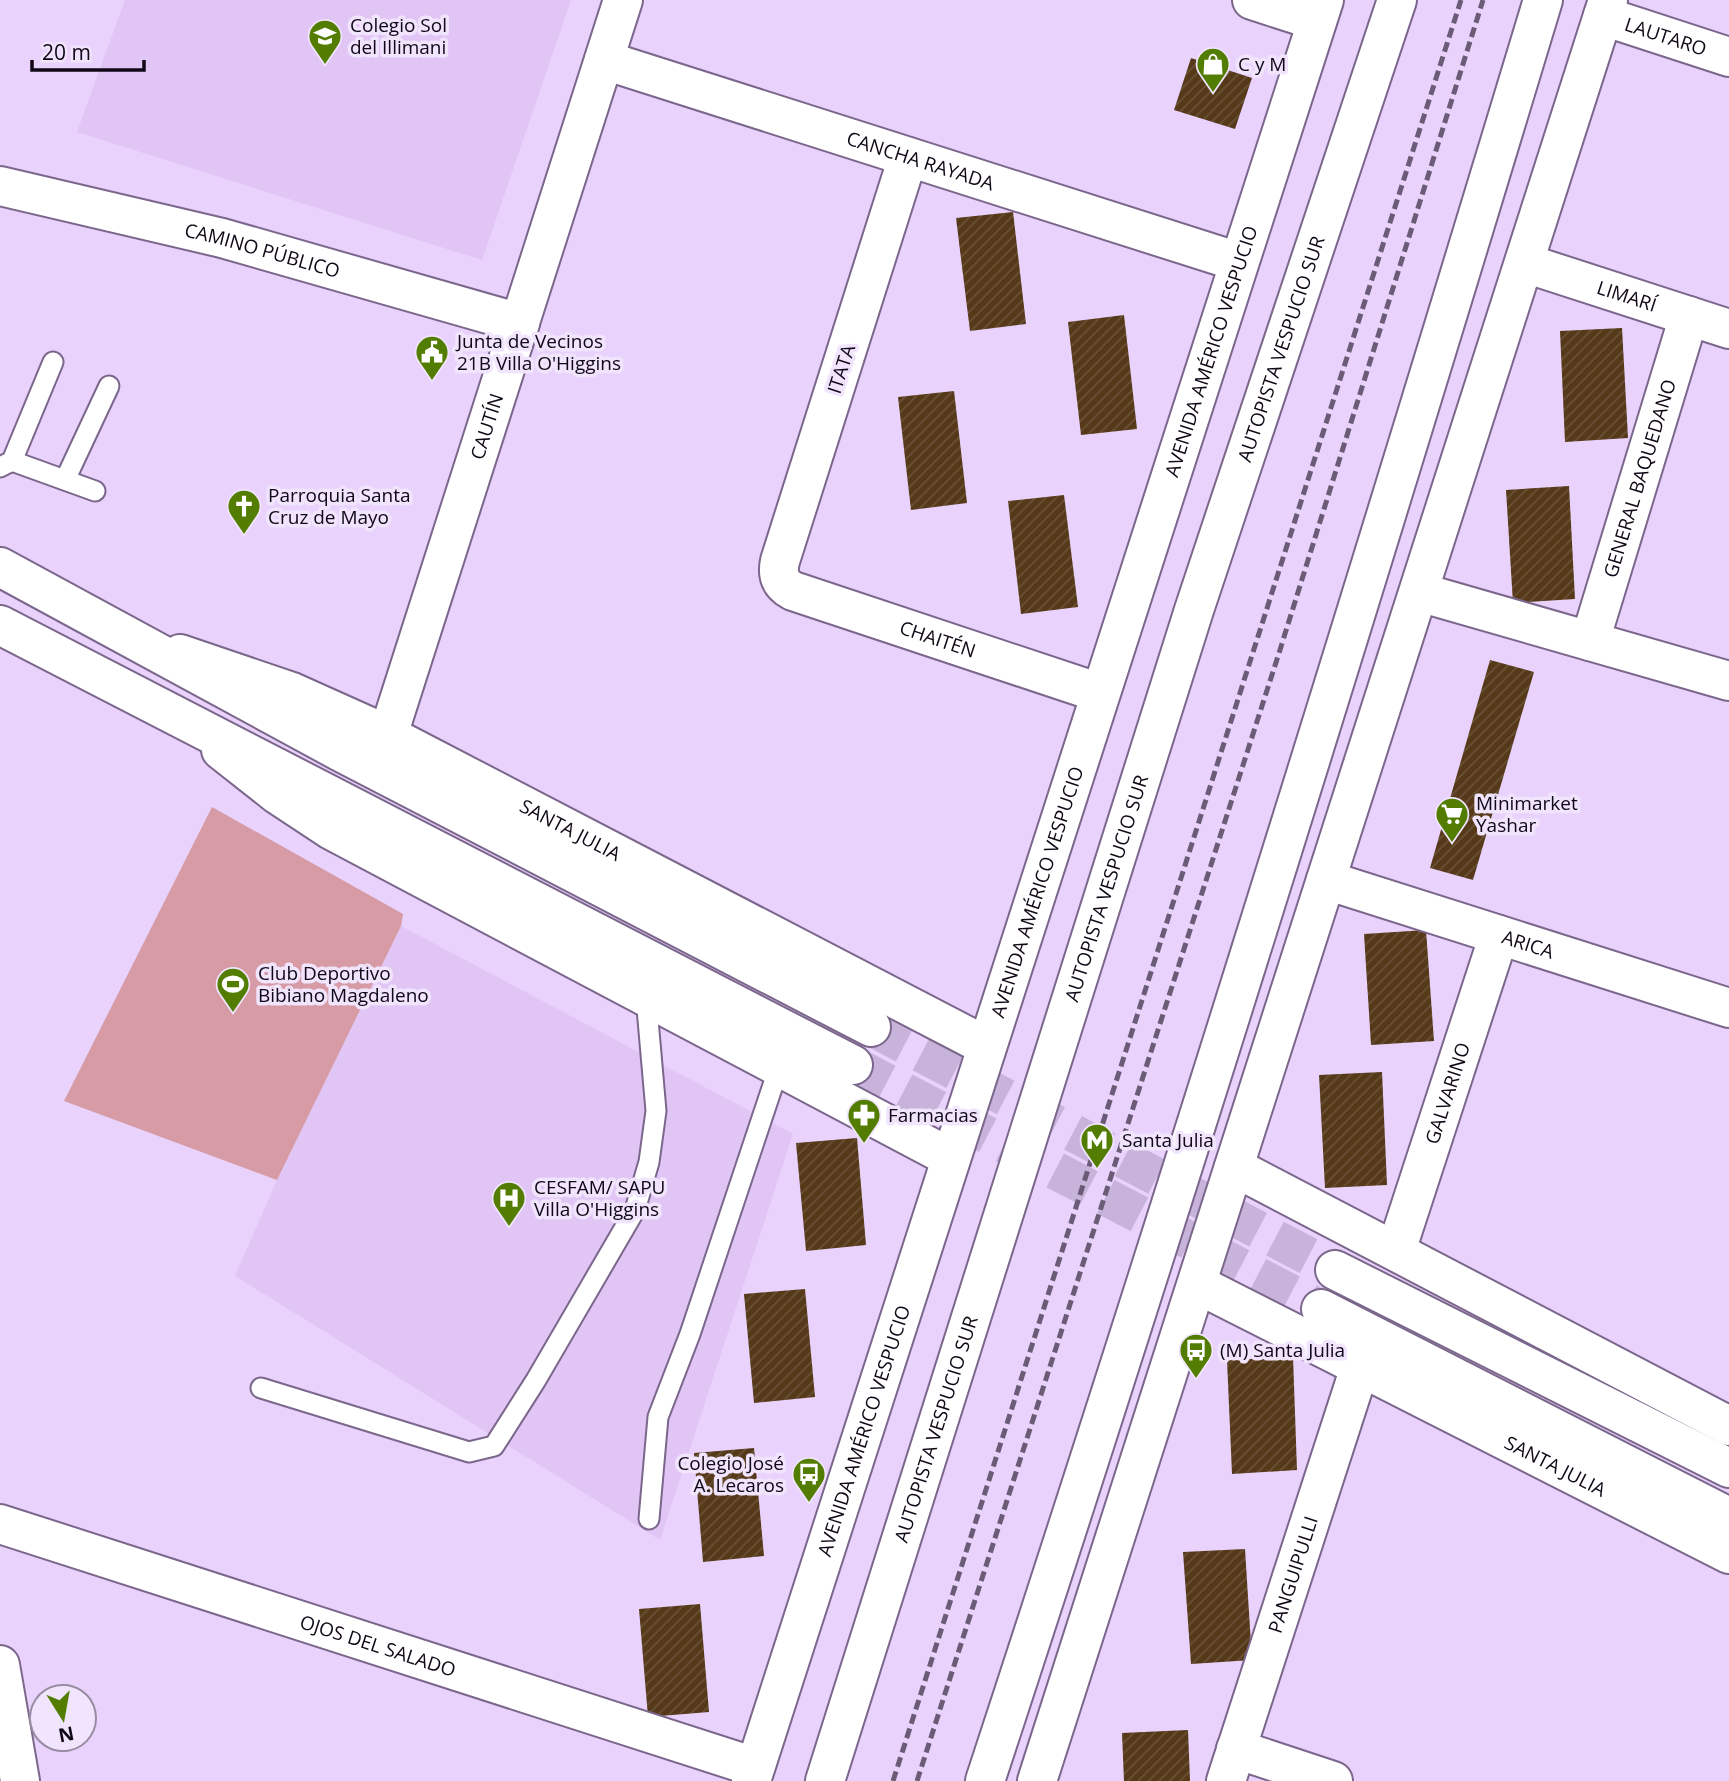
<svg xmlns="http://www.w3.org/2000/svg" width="1729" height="1781" font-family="'Open Sans',sans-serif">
<defs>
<pattern id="building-hatch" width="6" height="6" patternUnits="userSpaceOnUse" patternTransform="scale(1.75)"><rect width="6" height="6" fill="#553918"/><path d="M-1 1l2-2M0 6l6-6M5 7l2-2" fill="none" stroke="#695238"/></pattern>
</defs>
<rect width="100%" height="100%" fill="#e9d2fc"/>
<g fill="#e0c5f5">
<path d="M125,0H571L482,260L77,132Z"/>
<path d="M401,926L793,1134L660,1540L235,1276L277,1180Z"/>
</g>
<path fill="#d69ba4" d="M212,807L403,914L401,926L277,1180L64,1101Z"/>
<g fill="url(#building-hatch)">
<path d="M1191,58L1252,78L1235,129L1174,110Z"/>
<path d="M1013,212L1026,324L970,331L956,218Z"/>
<path d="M1124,315L1137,429L1081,435L1068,322Z"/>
<path d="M1622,328L1628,438L1565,442L1560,331Z"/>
<path d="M954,391L967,503L911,510L898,397Z"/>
<path d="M1569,486L1575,599L1513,603L1506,490Z"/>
<path d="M1064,495L1078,607L1021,614L1008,501Z"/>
<path d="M1490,660L1534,672L1473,880L1430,868Z"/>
<path d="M1426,930L1434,1041L1371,1045L1364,934Z"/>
<path d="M1382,1072L1387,1185L1325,1188L1319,1075Z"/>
<path d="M857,1138L866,1245L806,1251L796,1143Z"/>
<path d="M805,1289L815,1397L754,1403L744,1294Z"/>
<path d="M1293,1357L1297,1470L1232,1474L1227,1360Z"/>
<path d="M754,1448L764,1556L703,1562L694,1453Z"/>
<path d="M1245,1549L1252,1660L1191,1664L1183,1552Z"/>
<path d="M700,1604L709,1712L648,1717L639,1609Z"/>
<path d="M1188,1730L1190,1781H1124L1122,1733Z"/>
</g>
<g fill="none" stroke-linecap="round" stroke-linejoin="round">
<g stroke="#c8b4da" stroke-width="38" stroke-dasharray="38 19" stroke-linecap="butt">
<path d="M871,1027L1335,1270"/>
<path d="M853,1065L1321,1309"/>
</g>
<defs>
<g id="service">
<path d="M12,461L95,491"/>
<path d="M0,467L12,461L53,362"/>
<path d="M65,480L109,386"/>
<path d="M261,1388L469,1452L494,1446L536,1380L635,1210L649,1162L656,1111L646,997"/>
<path d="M649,1519L658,1417L690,1334L779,1067"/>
</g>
<g id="minor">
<path d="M1252,0L1317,21"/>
<path id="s1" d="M1603,16L1729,57"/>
<path id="s2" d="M604,60L1239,262"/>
<path id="s3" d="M908,157L780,561C777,575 780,584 793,591L1100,693"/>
<path id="s4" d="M0,186L222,238L520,323"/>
<path id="s5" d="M1525,263L1729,329"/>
<path d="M1419,592L1729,681"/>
<path id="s6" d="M1590,641L1689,316"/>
<path id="s7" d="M388,735L623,0"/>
<path id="s8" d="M1326,880L1729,1008"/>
<path id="s9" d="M1396,1251L1499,935"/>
<path id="s10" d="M0,1524L755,1767"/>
<path d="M0,1665L20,1781"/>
<path d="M1236,1749L1333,1781"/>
<path id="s11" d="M1226,1781L1360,1367"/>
</g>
<g id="tertiary">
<path id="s12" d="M180,654L292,692L388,735L986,1046"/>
<path d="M221,750L278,795L331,830L949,1157"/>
<path d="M1234,1167L1729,1426"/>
<path id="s13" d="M1197,1284L1729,1554"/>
</g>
<g id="secondary">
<path d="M0,567L339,751L871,1027"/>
<path d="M0,625L853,1065"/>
<path d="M1335,1270L1729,1468"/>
<path d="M1321,1309L1729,1517"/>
<path id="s14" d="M751,1781L1324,0"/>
<path d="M1037,1781L1608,0"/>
</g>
<g id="motorway">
<path id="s15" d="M825,1781L1194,610L1397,0"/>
<path d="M985,1781C1179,1190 1363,596 1543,0"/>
</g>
</defs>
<use href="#service" stroke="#7b678c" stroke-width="23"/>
<use href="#minor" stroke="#7b678c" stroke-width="42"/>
<use href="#tertiary" stroke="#7b678c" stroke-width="42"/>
<use href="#secondary" stroke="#7b678c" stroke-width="42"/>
<use href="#motorway" stroke="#7b678c" stroke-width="42"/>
<use href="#service" stroke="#fff" stroke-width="19"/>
<use href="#minor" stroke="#fff" stroke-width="38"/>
<use href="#tertiary" stroke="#fff" stroke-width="38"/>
<use href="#secondary" stroke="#fff" stroke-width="38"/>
<use href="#motorway" stroke="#fff" stroke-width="38"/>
<g stroke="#6a5c76" stroke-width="5" stroke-dasharray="10 5" stroke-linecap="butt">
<path d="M893,1781L1461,0"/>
<path d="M917,1781L1279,653L1483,0"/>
</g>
</g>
<defs>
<symbol id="school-pin" viewBox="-11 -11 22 30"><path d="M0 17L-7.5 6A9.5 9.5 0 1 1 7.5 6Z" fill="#527d00" stroke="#f1e4fd"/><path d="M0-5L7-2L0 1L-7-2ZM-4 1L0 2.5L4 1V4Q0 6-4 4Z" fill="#fff"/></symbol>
<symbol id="shop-pin" viewBox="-11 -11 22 30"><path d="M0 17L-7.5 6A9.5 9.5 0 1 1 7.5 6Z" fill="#527d00" stroke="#f1e4fd"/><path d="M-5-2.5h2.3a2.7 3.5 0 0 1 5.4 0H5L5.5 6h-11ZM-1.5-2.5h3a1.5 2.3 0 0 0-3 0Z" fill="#fff"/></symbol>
<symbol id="civic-pin" viewBox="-11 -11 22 30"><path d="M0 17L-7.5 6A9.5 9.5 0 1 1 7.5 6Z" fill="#527d00" stroke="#f1e4fd"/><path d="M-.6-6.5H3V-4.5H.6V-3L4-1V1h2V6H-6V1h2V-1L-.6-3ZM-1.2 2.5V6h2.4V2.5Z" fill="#fff"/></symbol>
<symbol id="church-pin" viewBox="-11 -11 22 30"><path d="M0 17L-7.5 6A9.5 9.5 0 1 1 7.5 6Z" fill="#527d00" stroke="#f1e4fd"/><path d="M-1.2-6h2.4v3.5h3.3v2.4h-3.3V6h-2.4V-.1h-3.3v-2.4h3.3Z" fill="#fff"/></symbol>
<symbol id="supermarket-pin" viewBox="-11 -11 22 30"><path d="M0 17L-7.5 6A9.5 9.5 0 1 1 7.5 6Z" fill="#527d00" stroke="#f1e4fd"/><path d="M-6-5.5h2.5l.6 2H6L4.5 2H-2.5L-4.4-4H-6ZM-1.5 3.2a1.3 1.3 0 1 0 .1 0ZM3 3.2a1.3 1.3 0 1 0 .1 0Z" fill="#fff"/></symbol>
<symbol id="stadium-pin" viewBox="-11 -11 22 30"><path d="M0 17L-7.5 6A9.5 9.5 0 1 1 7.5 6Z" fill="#527d00" stroke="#f1e4fd"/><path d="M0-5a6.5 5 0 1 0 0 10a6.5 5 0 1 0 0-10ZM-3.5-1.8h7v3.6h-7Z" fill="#fff"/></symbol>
<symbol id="pharmacy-pin" viewBox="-11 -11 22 30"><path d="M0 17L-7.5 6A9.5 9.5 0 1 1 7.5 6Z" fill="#527d00" stroke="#f1e4fd"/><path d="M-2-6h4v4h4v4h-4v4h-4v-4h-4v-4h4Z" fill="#fff"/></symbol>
<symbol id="metro-pin" viewBox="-11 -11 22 30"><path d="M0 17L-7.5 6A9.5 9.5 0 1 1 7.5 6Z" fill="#527d00" stroke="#f1e4fd"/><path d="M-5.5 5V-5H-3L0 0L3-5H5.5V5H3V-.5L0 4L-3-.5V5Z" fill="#fff"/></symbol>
<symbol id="hospital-pin" viewBox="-11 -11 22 30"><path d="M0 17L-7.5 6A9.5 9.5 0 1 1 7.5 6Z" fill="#527d00" stroke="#f1e4fd"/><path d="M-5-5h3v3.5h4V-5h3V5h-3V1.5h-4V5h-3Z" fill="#fff"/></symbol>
<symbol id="bus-pin" viewBox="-11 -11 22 30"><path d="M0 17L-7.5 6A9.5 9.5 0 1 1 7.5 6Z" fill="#527d00" stroke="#f1e4fd"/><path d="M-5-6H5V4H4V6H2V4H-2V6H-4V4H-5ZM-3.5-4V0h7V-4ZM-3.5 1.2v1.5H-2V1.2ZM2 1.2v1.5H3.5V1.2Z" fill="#fff"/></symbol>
</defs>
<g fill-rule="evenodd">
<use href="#school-pin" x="306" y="17" width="38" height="52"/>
<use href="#shop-pin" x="1194" y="45" width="38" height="52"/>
<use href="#civic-pin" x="413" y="333" width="38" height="52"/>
<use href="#church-pin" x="225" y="487" width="38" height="52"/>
<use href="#supermarket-pin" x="1433" y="795" width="38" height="52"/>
<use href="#stadium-pin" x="214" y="965" width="38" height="52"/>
<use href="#pharmacy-pin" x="845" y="1096" width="38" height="52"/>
<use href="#metro-pin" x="1078" y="1121" width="38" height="52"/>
<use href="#hospital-pin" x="490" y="1179" width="38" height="52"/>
<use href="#bus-pin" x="1177" y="1331" width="38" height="52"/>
<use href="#bus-pin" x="790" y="1455" width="38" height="52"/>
</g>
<g text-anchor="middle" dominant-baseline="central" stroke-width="7" stroke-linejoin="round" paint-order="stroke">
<g font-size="19" fill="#100816" stroke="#f1e4fd" text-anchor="start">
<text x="350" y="25">Colegio Sol<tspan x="350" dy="22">del Illimani</tspan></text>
<text x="1238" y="64">C y M</text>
<text x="457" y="341">Junta de Vecinos<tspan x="457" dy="22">21B Villa O'Higgins</tspan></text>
<text x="268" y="495">Parroquia Santa<tspan x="268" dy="22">Cruz de Mayo</tspan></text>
<text x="1476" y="803">Minimarket<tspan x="1476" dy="22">Yashar</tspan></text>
<text x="258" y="973">Club Deportivo<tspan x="258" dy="22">Bibiano Magdaleno</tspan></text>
<text x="888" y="1115">Farmacias</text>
<text x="1122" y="1140">Santa Julia</text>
<text x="534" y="1187">CESFAM/ SAPU<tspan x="534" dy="22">Villa O'Higgins</tspan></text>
<text x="1220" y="1350">(M) Santa Julia</text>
<text x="784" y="1463" text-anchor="end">Colegio José<tspan x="784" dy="22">A. Lecaros</tspan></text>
</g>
<g font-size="19" fill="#100816" stroke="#f1e4fd">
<text stroke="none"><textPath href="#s1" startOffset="66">LAUTARO</textPath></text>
<text stroke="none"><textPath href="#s2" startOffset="332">CANCHA RAYADA</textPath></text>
<text stroke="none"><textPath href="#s4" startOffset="270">CAMINO PÚBLICO</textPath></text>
<text stroke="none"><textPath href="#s5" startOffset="107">LIMARÍ</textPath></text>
<text stroke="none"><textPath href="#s15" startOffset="1503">AUTOPISTA VESPUCIO SUR</textPath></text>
<text stroke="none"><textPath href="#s14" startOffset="1502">AVENIDA AMÉRICO VESPUCIO</textPath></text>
<text transform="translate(841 369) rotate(-72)">ITATA</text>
<text stroke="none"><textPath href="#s7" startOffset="324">CAUTÍN</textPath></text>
<text stroke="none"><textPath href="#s6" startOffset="170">GENERAL BAQUEDANO</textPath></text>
<text stroke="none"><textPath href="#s3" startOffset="612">CHAITÉN</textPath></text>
<text stroke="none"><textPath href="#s12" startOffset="429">SANTA JULIA</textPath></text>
<text stroke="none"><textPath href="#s15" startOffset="936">AUTOPISTA VESPUCIO SUR</textPath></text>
<text stroke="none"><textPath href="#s14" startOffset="934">AVENIDA AMÉRICO VESPUCIO</textPath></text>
<text stroke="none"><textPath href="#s8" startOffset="212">ARICA</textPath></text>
<text stroke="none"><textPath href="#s9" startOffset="166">GALVARINO</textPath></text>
<text stroke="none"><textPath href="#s14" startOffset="368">AVENIDA AMÉRICO VESPUCIO</textPath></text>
<text stroke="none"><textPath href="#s15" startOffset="369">AUTOPISTA VESPUCIO SUR</textPath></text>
<text stroke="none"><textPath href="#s13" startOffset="402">SANTA JULIA</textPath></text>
<text stroke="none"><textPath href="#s11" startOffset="217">PANGUIPULLI</textPath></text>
<text stroke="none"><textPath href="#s10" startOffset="397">OJOS DEL SALADO</textPath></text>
</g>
</g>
<g transform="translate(63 1718) rotate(169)"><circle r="33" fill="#f1e4fd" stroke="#978ca1" stroke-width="2"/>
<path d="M0-5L12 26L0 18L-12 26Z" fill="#527d00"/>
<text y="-10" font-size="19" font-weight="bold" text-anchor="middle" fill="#100816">N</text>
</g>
<path d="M32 60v10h112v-10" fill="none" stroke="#100816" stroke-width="3.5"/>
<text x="42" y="60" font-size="21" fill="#100816" stroke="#f1e4fd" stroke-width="5" paint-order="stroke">20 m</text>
</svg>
